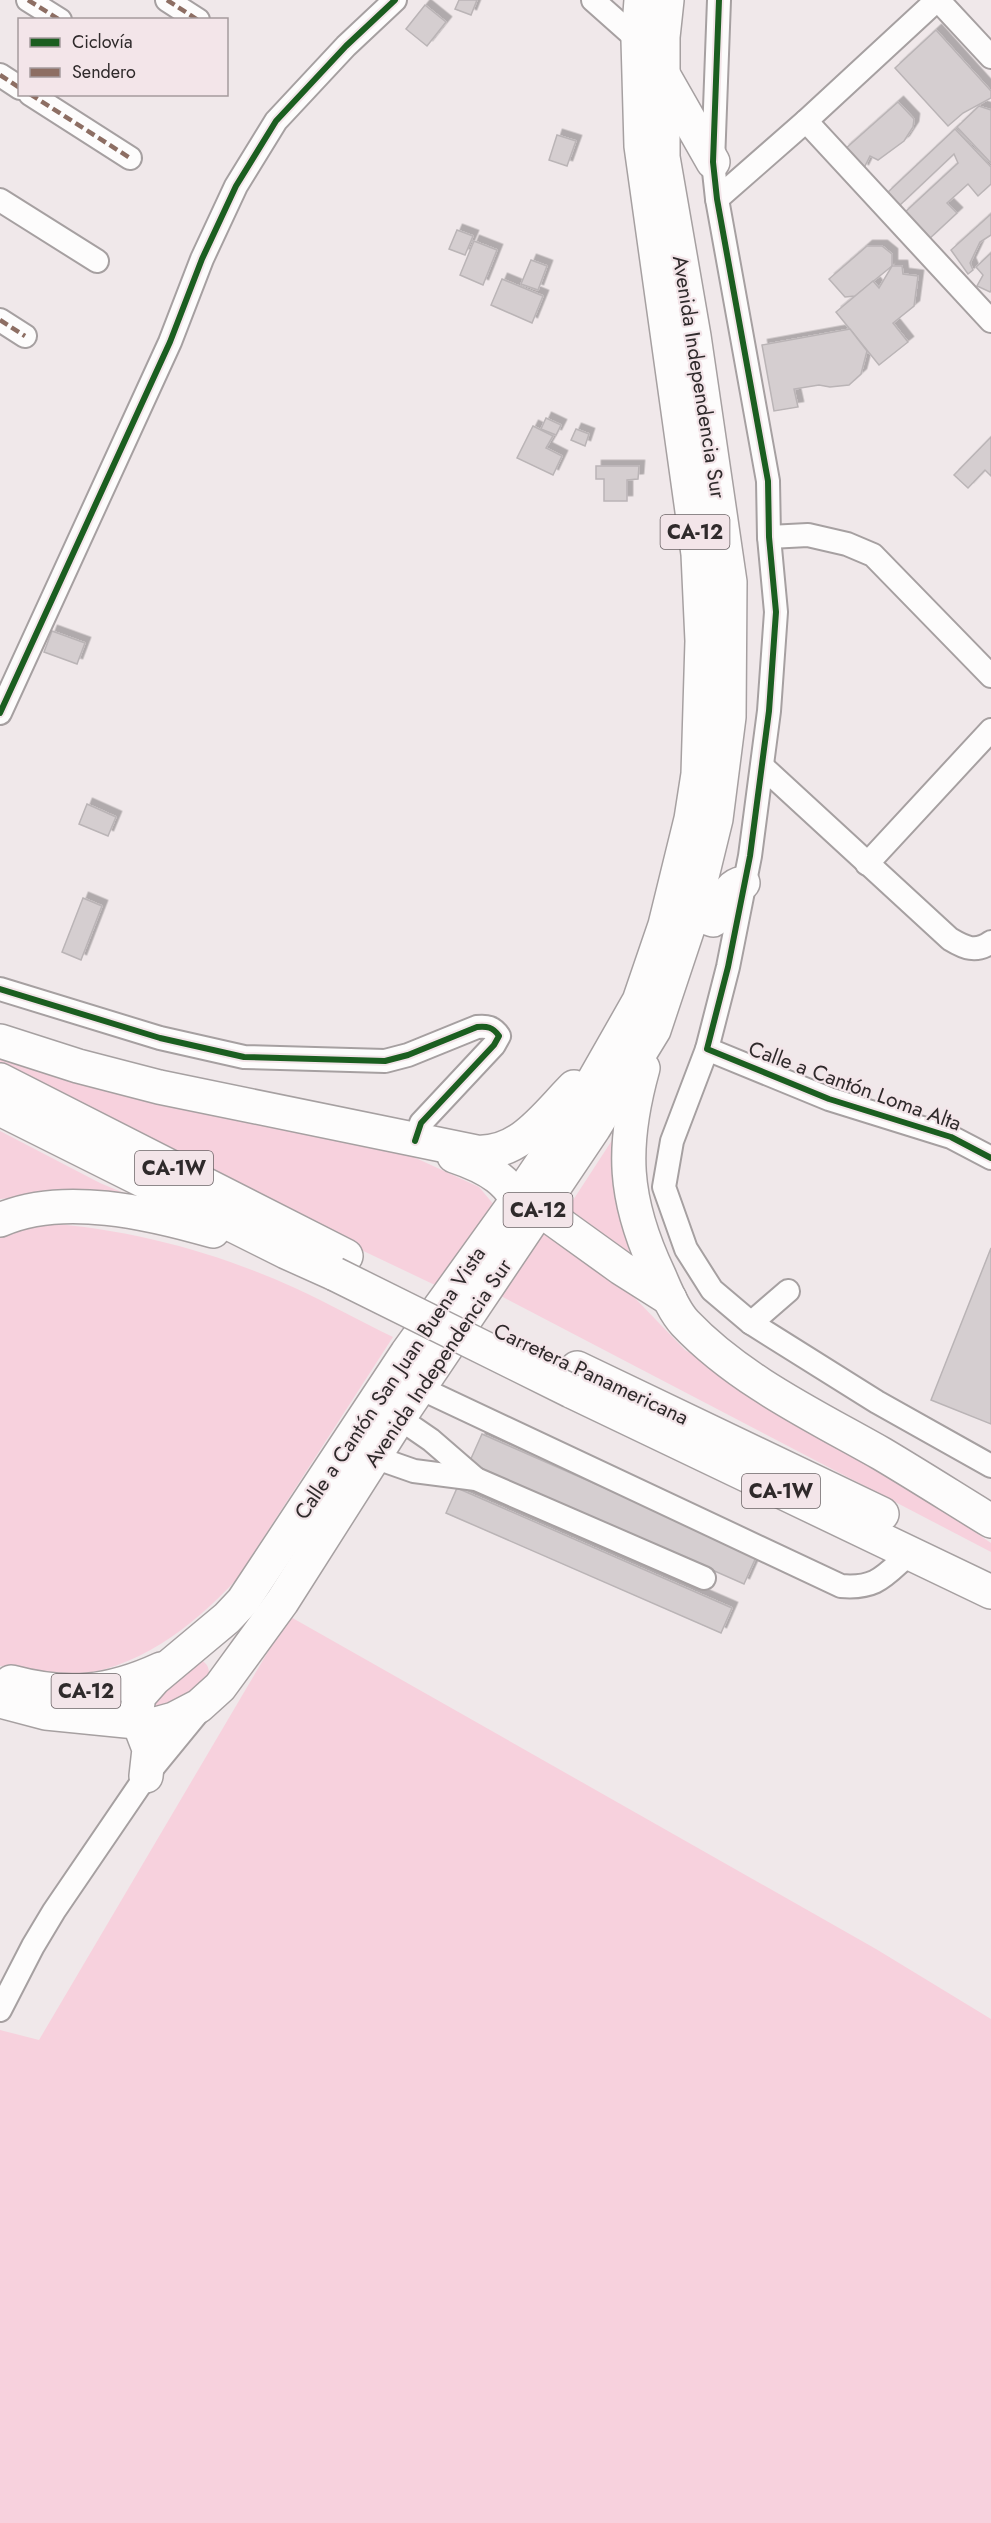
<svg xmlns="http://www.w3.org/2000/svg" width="991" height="2523" font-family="Jost,sans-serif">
<defs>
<filter id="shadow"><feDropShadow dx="5.5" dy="-5.5" stdDeviation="0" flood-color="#0004"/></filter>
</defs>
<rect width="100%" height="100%" fill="#f0e8ea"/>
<g fill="#f7d1dd">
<path d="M0,1059L151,1101L407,1154L479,1187L495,1206L437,1286L0,1078Z"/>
<path d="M620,1128L615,1188L618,1209L631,1259L587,1223L566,1211Z"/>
<path d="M0,1131L100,1183L162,1209L58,1194L0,1199Z"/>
<path d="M44,1223C130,1229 216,1252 295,1288C328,1303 360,1321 393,1337L236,1580C192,1627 135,1672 68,1675C46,1676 22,1670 0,1666V1233Z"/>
<path d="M540,1227L605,1267L685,1350L897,1479L991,1543V1552L497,1294Z"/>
<path d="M289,1616L876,1949L991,2019V2523H0V2030L39,2040Z"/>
<path d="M200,1659C206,1663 209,1666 209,1674C208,1697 170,1704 151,1712L152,1689Z"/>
</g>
<g fill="#d5ced0" stroke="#bab4b6" stroke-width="1.5" filter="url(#shadow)">
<path d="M459,0H477L471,15L455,9Z"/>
<path d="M425,5L446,22L427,46L406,29Z"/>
<path d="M936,30L991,91V98L963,113L948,126L895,68Z"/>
<path d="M898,102L914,119L913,127L904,141L878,160L870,156L863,170L844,150Z"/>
<path d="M979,106L991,110V163L957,127Z"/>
<path d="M955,129L991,167V184L978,196L968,184L947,203L957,213L928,240L903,214L958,163L954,154L899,206L887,193Z"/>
<path d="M557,135L576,141L567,166L549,160Z"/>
<path d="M991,214V235L980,242L970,263L973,270L968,274L951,250Z"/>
<path d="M457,230L473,236L465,255L449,249Z"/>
<path d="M474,241L497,250L483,285L460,275Z"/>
<path d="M867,246H882L892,254V266L855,296L845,297L829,279Z"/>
<path d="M991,253V290L990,292L977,286L983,275L976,267Z"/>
<path d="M531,260L547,266L538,290L521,284Z"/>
<path d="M892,266H902L903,274L918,276L914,306L893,323L908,342L879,365L836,312L873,281L879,288Z"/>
<path d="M502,279L543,296L532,323L491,305Z"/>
<path d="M850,329L867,351L861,374L849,385L830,387L819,385L794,389L798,407L774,411L762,345Z"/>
<path d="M546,418L561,425L556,435L541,429Z"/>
<path d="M533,426L553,436L546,448L562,456L553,475L517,458Z"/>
<path d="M576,429L589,434L585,446L571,440Z"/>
<path d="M991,437V476L985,470L968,488L954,475Z"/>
<path d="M596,466H639L638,479L627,480V501H604V479H596Z"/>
<path d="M52,631L85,643L77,664L44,652Z"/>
<path d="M87,804L116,817L108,836L79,824Z"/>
<path d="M83,898L102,906L81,960L62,952Z"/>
<path d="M991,1248V1424L931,1400Z"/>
<path d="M482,1434L757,1555L744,1584L469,1463Z"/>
<path d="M457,1488L732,1608L721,1633L446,1513Z"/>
</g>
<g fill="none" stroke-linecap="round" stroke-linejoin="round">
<defs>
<g id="minor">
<path d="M28,0L60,20"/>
<path d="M167,0L198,20"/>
<path d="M593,0L638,40"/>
<path d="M719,0L713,162L717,199L768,481L769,537L776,612L769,711L750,856L728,967L707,1049L672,1141L664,1187L686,1249L712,1290L751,1323"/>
<path d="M938,0L991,57"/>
<path d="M0,75L20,88"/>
<path d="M30,94L130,158"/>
<path d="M806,121L991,321"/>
<path d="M717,199L806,121L937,0"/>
<path d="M0,200L97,261"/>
<path d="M0,320L25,336"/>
<path d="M769,537L808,535L847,544L873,555L991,676"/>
<path d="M0,713L170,342L202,259L236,186L276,121L346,46L395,0"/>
<path d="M763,767L950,939C965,948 976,953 991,942"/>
<path d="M867,864L991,730"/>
<path d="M0,989L160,1038L244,1057L385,1061L408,1055L477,1027C487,1026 493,1027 499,1036L494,1045L421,1123L415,1141"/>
<path d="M707,1049L829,1099L951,1137L991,1158"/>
<path d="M788,1291L751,1323L877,1402L991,1466"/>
<path d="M420,1388L841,1586C877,1589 884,1576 910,1553"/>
<path d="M399,1418L431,1440L476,1479"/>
<path d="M374,1457L414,1471L476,1479L704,1578"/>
<path d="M0,2010L33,1946L54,1911L146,1776L200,1710"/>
</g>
<g id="highway">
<path d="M664,76L713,162"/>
<path d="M693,913L713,920C728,909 722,887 743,883"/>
<path d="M0,1041L78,1066L159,1087L476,1152C520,1155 546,1115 574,1087"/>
<path d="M643,1068C621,1147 623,1199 659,1275C666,1291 673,1310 685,1323C739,1380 815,1416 882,1454C919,1476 955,1499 991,1521"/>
<path d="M0,1080L346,1256"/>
<path d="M0,1109L286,1252L335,1274"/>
<path d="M454,1156C484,1166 518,1182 521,1218"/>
<path d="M516,1214L540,1212L546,1214L621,1268L670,1299"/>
<path d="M0,1220C62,1192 151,1213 213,1231"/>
<path d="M577,1368L882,1514"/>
<path d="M571,1391L991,1592"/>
<path d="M11,1682C67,1697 109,1693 161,1669"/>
<path d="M0,1701L46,1713L156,1724L174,1719L199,1706L220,1687L282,1602L399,1418L594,1128L654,1030L693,913L716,819L729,717L730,582L694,336L663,157V37L667,0"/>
<path d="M146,1776L149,1749L136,1715L139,1696L154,1679L227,1618L243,1601L407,1353L517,1200L573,1117L639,1001L665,925L691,819L698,774L702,641L698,554L641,146L638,40L641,0"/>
</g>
</defs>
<use href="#minor" stroke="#a6a0a1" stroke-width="26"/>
<use href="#highway" stroke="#a6a0a1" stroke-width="36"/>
<use href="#minor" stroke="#fdfcfc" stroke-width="22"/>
<use href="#highway" stroke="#fdfcfc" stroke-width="33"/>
<defs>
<path id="highway-bridge" d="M335,1274L571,1391"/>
</defs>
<use href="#highway-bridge" stroke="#a6a0a1" stroke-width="36" stroke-linecap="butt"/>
<use href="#highway-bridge" stroke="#fdfcfc" stroke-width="33"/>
<g stroke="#8d6e63" stroke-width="4.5" stroke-dasharray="9 4.5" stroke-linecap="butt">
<path d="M28,0L60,20"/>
<path d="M167,0L198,20"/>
<path d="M0,75L20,88"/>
<path d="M30,94L130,158"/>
<path d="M0,320L25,336"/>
</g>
<defs>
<g id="cycleway">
<path d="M719,0L713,162L717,199L768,481L769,537L776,612L769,711L750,856L728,967L707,1049L829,1099L951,1137L991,1158"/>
<path d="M0,713L170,342L202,259L236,186L276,121L346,46L395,0"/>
<path d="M0,989L160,1038L244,1057L385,1061L408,1055L477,1027C487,1026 493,1027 499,1036L494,1045L421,1123L415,1141"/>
</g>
</defs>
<use href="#cycleway" stroke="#f3e5e9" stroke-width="10"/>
<use href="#cycleway" stroke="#1b5e20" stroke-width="6"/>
</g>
<g text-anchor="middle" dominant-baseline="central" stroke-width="4.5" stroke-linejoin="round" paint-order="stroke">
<g fill="#f3e5e9" stroke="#6a6264" stroke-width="1.5">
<rect x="660.5" y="515" width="69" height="34" rx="4.5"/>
<rect x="135" y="1151" width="78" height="34" rx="4.5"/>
<rect x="503.5" y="1193" width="69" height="34" rx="4.5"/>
<rect x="742" y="1474" width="78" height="34" rx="4.5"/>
<rect x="51.5" y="1674" width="69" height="34" rx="4.5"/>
</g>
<g font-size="20" font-weight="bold" fill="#2f2a2b">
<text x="695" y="532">CA-12</text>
<text x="174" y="1168">CA-1W</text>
<text x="538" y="1210">CA-12</text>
<text x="781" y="1491">CA-1W</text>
<text x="86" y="1691">CA-12</text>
</g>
<g font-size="21" fill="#2f2a2b" stroke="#f3e5e9">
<text transform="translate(699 377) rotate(81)">Avenida Independencia Sur</text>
<text transform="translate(855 1086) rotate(20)">Calle a Cantón Loma Alta</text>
<text transform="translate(438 1363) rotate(-56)">Avenida Independencia Sur</text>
<text transform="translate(591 1374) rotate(25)">Carretera Panamericana</text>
<text transform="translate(390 1383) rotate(-56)">Calle a Cantón San Juan Buena Vista</text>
</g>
</g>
<rect x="18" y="18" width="210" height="78" fill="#f3e5e9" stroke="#a59a9d" stroke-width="1.5"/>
<rect x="30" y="38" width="30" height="9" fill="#1b5e20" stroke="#a59a9d" stroke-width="1.5"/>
<text x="72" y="48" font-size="18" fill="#2f2a2b">Ciclovía</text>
<rect x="30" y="68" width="30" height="9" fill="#8d6e63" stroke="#a59a9d" stroke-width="1.5"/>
<text x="72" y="78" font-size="18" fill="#2f2a2b">Sendero</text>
</svg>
